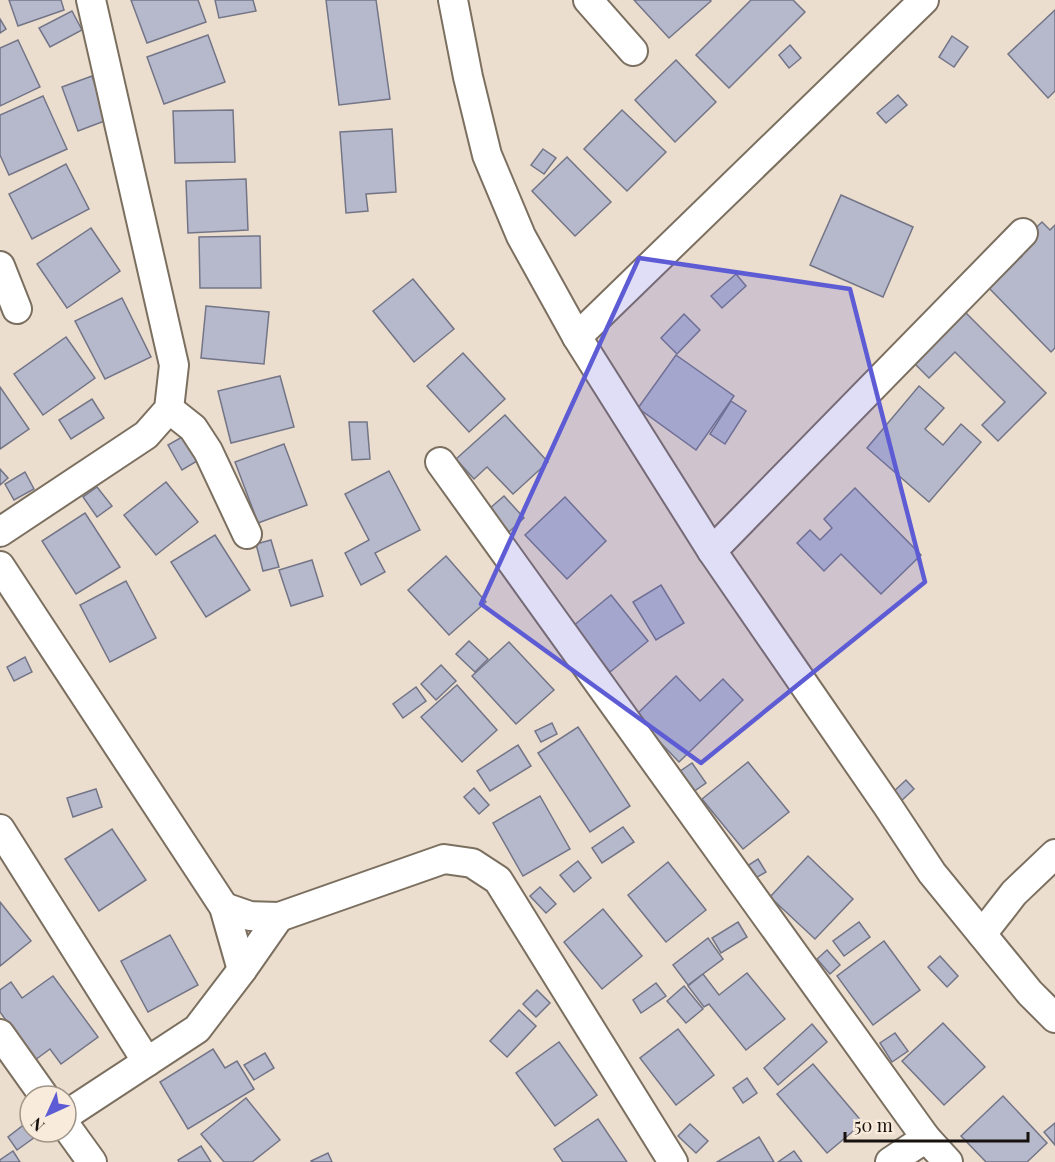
<svg xmlns="http://www.w3.org/2000/svg" width="1055" height="1162" font-family="'Playfair Display',serif">
<rect width="100%" height="100%" fill="#ecdece"/>
<g fill="#b6b9cc" stroke="#737587" stroke-width="1.5">
<path d="M9,0H61L64,10L18,26Z"/>
<path d="M131,0H198L206,22L147,43Z"/>
<path d="M215,0H253L256,11L219,18Z"/>
<path d="M326,0H376L390,99L339,105Z"/>
<path d="M634,0H710L711,1L669,38Z"/>
<path d="M751,0H793L805,12L729,88L696,55Z"/>
<path d="M1055,10V91L1048,98L1008,54Z"/>
<path d="M72,11L82,30L50,47L39,28Z"/>
<path d="M0,19L6,29L0,33Z"/>
<path d="M208,35L225,82L164,104L147,57Z"/>
<path d="M952,36L968,47L954,67L939,57Z"/>
<path d="M18,40L40,87L0,106V48Z"/>
<path d="M790,45L801,58L789,68L779,55Z"/>
<path d="M676,60L716,102L675,142L635,100Z"/>
<path d="M92,76L107,120L78,131L62,87Z"/>
<path d="M898,95L907,105L886,123L877,113Z"/>
<path d="M43,96L67,149L9,175L0,155V115Z"/>
<path d="M233,110L235,162L175,163L173,111Z"/>
<path d="M622,110L666,152L627,191L584,149Z"/>
<path d="M392,129L396,192L366,194L368,211L346,213L340,132Z"/>
<path d="M543,149L556,158L544,174L531,165Z"/>
<path d="M567,157L611,202L575,236L532,191Z"/>
<path d="M66,164L89,209L32,239L9,194Z"/>
<path d="M246,179L248,230L188,233L186,181Z"/>
<path d="M841,195L913,227L883,297L810,265Z"/>
<path d="M1042,222L1050,230L1055,225V348L1051,352L989,288L1022,256L1014,249Z"/>
<path d="M91,228L120,271L67,308L37,264Z"/>
<path d="M260,236L261,288H200L199,237Z"/>
<path d="M736,274L746,286L722,308L711,296Z"/>
<path d="M413,279L454,329L414,362L373,311Z"/>
<path d="M122,298L151,357L105,379L75,321Z"/>
<path d="M206,306L269,312L264,364L201,358Z"/>
<path d="M962,309L1046,393L998,441L982,425L1005,402L955,352L929,378L911,360Z"/>
<path d="M684,314L700,330L677,354L661,338Z"/>
<path d="M66,337L95,378L43,415L14,374Z"/>
<path d="M463,353L505,399L469,432L427,386Z"/>
<path d="M676,355L734,396L696,450L638,408Z"/>
<path d="M280,376L294,427L231,443L218,391Z"/>
<path d="M919,386L944,408L925,429L943,445L961,424L981,442L929,502L867,448Z"/>
<path d="M0,387L29,429L0,449Z"/>
<path d="M92,399L104,418L71,439L59,420Z"/>
<path d="M731,401L746,411L725,444L710,434Z"/>
<path d="M505,415L548,462L513,494L487,467L474,479L456,459Z"/>
<path d="M349,422H367L370,459L352,460Z"/>
<path d="M182,437L197,461L182,470L168,445Z"/>
<path d="M284,444L307,505L258,523L235,462Z"/>
<path d="M0,469L8,478L0,485Z"/>
<path d="M389,471L420,530L375,553L385,572L361,585L345,553L369,540L345,494Z"/>
<path d="M25,472L34,489L14,500L5,484Z"/>
<path d="M166,482L198,522L156,555L124,515Z"/>
<path d="M97,487L112,506L97,517L83,497Z"/>
<path d="M855,488L921,555L881,594L841,554L824,571L797,543L810,530L820,540L832,528L824,519Z"/>
<path d="M504,496L524,518L509,532L489,509Z"/>
<path d="M565,497L606,541L567,579L525,535Z"/>
<path d="M85,513L120,567L76,594L42,541Z"/>
<path d="M215,535L250,590L206,617L171,562Z"/>
<path d="M271,540L279,567L263,571L256,544Z"/>
<path d="M446,556L486,602L449,635L408,590Z"/>
<path d="M312,560L323,596L291,606L279,570Z"/>
<path d="M126,581L156,638L110,662L80,605Z"/>
<path d="M661,585L684,623L656,640L633,602Z"/>
<path d="M611,595L648,641L610,672L573,626Z"/>
<path d="M469,641L488,659L475,672L456,654Z"/>
<path d="M509,642L554,690L516,724L472,676Z"/>
<path d="M25,657L32,672L14,681L7,667Z"/>
<path d="M441,665L456,681L436,700L421,684Z"/>
<path d="M676,676L700,701L723,679L743,700L679,762L635,716Z"/>
<path d="M457,685L497,730L462,762L421,717Z"/>
<path d="M416,687L426,701L403,718L393,704Z"/>
<path d="M552,723L557,734L541,742L535,731Z"/>
<path d="M578,727L630,806L590,832L538,753Z"/>
<path d="M518,745L531,766L490,791L477,771Z"/>
<path d="M748,762L789,812L743,849L702,799Z"/>
<path d="M692,763L706,783L693,792L679,772Z"/>
<path d="M906,780L914,789L900,802L892,793Z"/>
<path d="M474,788L489,805L479,814L464,797Z"/>
<path d="M96,789L102,807L73,817L67,798Z"/>
<path d="M540,796L570,849L523,876L493,823Z"/>
<path d="M623,827L634,842L602,863L592,848Z"/>
<path d="M112,829L146,880L99,911L65,859Z"/>
<path d="M808,856L853,899L815,939L770,897Z"/>
<path d="M758,859L766,872L752,880L744,868Z"/>
<path d="M578,861L591,878L574,892L560,875Z"/>
<path d="M668,862L706,910L666,942L628,895Z"/>
<path d="M540,887L556,904L546,913L530,896Z"/>
<path d="M0,902L31,941L0,966Z"/>
<path d="M603,909L642,956L602,989L564,942Z"/>
<path d="M738,922L747,937L721,953L712,938Z"/>
<path d="M859,922L870,937L844,956L833,941Z"/>
<path d="M170,935L198,985L148,1012L121,961Z"/>
<path d="M708,938L723,959L688,985L673,965Z"/>
<path d="M884,941L920,990L873,1025L837,976Z"/>
<path d="M827,950L840,965L830,974L817,959Z"/>
<path d="M940,956L958,976L947,987L928,967Z"/>
<path d="M747,973L785,1019L746,1050L709,1004L704,1007L688,986L703,974L719,995Z"/>
<path d="M53,976L98,1037L61,1064L50,1049L35,1060L0,1012V990L11,982L22,998Z"/>
<path d="M656,983L666,996L641,1013L633,1000Z"/>
<path d="M684,986L703,1009L686,1023L667,1001Z"/>
<path d="M537,990L550,1003L536,1017L523,1004Z"/>
<path d="M519,1010L536,1026L507,1057L490,1041Z"/>
<path d="M943,1023L985,1067L944,1105L902,1061Z"/>
<path d="M812,1024L827,1042L778,1085L764,1068Z"/>
<path d="M678,1029L714,1075L676,1105L640,1058Z"/>
<path d="M895,1033L908,1051L892,1062L880,1043Z"/>
<path d="M559,1042L597,1095L555,1126L516,1073Z"/>
<path d="M213,1049L225,1068L237,1061L254,1089L188,1129L160,1082Z"/>
<path d="M265,1053L274,1068L254,1080L244,1065Z"/>
<path d="M813,1064L863,1123L827,1153L777,1094Z"/>
<path d="M747,1078L757,1093L743,1103L733,1088Z"/>
<path d="M1003,1096L1047,1143L1027,1162H986L961,1136Z"/>
<path d="M246,1098L280,1140L252,1162H224L201,1134Z"/>
<path d="M598,1119L627,1162H563L554,1149Z"/>
<path d="M30,1120V1132H42L17,1150L8,1137Z"/>
<path d="M1055,1123V1145L1044,1132Z"/>
<path d="M690,1124L708,1141L696,1153L678,1136Z"/>
<path d="M759,1137L774,1162H717Z"/>
<path d="M201,1146L211,1162H179L178,1160Z"/>
<path d="M13,1151L20,1162H0V1160Z"/>
<path d="M794,1151L802,1162H778Z"/>
<path d="M328,1153L332,1162H312L311,1161Z"/>
</g>
<g fill="none" stroke-linecap="round" stroke-linejoin="round">
<defs>
<g id="minor">
<path d="M453,0L468,77L487,155L521,236L577,337L712,551L887,805L932,873L1030,993L1055,1018"/>
<path d="M588,0L633,51"/>
<path d="M0,266L17,309"/>
<path d="M577,337L924,0"/>
<path d="M169,409L193,428L208,451L247,534"/>
<path d="M440,462L926,1138L948,1162"/>
<path d="M0,532L146,435L169,409L174,365L91,0"/>
<path d="M712,551L1023,233"/>
<path d="M0,566L224,907L242,970"/>
<path d="M0,829L147,1062"/>
<path d="M224,907L250,916L279,917L444,859L472,863L498,880L673,1162"/>
<path d="M982,934L1014,893L1055,854"/>
<path d="M0,1034L44,1096"/>
<path d="M66,1115L197,1029L242,970L279,917"/>
<path d="M66,1126L92,1162"/>
<path d="M890,1162L926,1138"/>
</g>
</defs>
<use href="#minor" stroke="#7b6f60" stroke-width="32"/>
<use href="#minor" stroke="#fff" stroke-width="28"/>
</g>
<path fill="#5d5cd4" fill-opacity="0.2" stroke="#5d5cd4" stroke-width="4.5" stroke-linejoin="round" d="M639,258L850,289L925,582L701,763L481,604Z"/>
<g transform="translate(48 1114) rotate(225)"><circle r="28" fill="#f9ebdb" stroke="#9e9488" stroke-width="1.5"/>
<path d="M0-4.5L10 22L0 15L-10 22Z" fill="#5d5cd4"/>
<text y="-9" font-size="16" font-weight="bold" text-anchor="middle" fill="#16110c">N</text>
</g>
<path d="M845 1132v9h183v-9" fill="none" stroke="#16110c" stroke-width="3"/>
<text x="854" y="1132" font-size="18" fill="#16110c" stroke="#f9ebdb" stroke-width="4.5" paint-order="stroke">50 m</text>
</svg>
